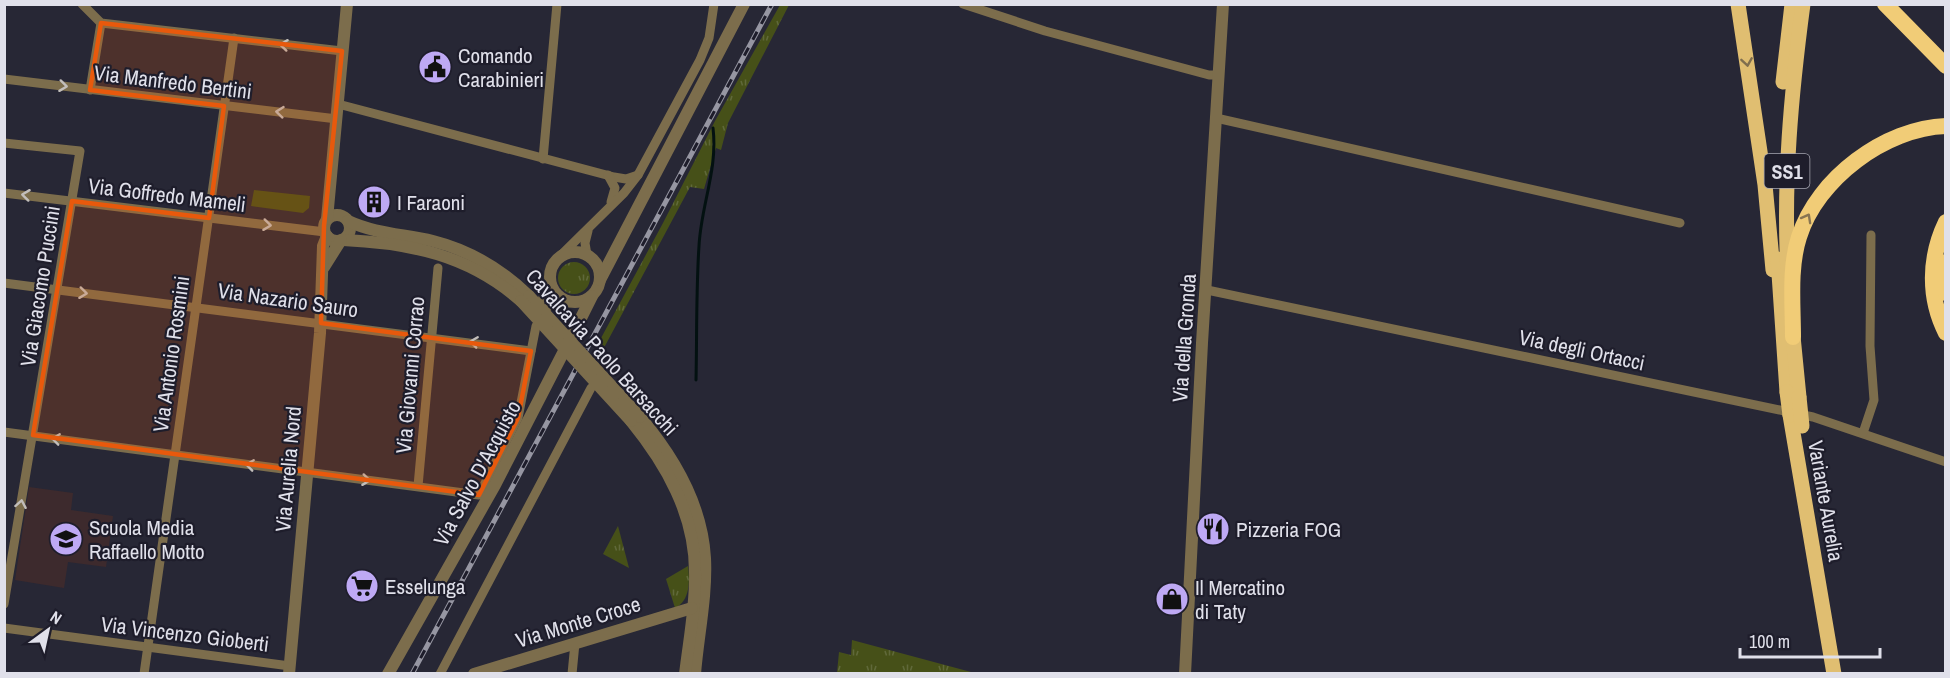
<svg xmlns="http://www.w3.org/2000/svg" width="1950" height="678" font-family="'Archivo Narrow',sans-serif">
<defs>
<pattern id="grass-tufts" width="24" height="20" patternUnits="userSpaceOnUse" patternTransform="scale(1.5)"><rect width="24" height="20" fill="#465018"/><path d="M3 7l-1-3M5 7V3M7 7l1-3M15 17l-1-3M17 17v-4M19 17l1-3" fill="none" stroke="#60693a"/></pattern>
</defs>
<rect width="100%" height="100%" fill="#272735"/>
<path fill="#3d2a2d" d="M29,487L73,493L71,510L113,516L106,567L68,562L64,588L15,580Z"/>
<g fill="url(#grass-tufts)">
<path d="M780,5H789L728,123L721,150L716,148L704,189L690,187L598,359L593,353L663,223L715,121Z"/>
<circle cx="574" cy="278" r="16"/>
<path d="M618,526L629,568L603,554Z"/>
<path d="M688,566C690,581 690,601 675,608L666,579Z"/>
<path d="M852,640L971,672V673H837L839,652L851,655Z"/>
</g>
<path fill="#465018" d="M254,190L310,196L309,208L303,213L251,206Z"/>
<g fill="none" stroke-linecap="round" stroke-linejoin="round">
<path stroke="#031111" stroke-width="3" d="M696,380C697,336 696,291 699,246C701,205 718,170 713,128"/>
<g stroke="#7c6d4c" stroke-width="9">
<path d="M82,4L101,23L342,51"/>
<path d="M963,4L1045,31L1209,75H1218"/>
<path d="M4,79L337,119"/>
<path d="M90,90L101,23"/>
<path d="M338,104L614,177L626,179L638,175"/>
<path d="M1216,118L1680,223"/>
<path d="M4,143L80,151L4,604"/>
<path d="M543,159L557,4"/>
<path d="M608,175L615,188L611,202"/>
<path d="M4,193L325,232"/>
<path d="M587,255L585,243L588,231"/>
<path d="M557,259L624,193L638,175L700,60L709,38L714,4"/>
<path d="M4,283L531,351"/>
<path d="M1207,290L1813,417L1946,462"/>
<path d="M542,300L550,279"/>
<path d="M548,307L562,298"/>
<path d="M4,432L479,495L518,418L536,326"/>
<path d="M1863,433L1874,400L1870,346L1871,235"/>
<path d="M418,486L438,268"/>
<path d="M4,628L290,666"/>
<path d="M144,674L234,38"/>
<path d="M440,674L591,388"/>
<path d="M572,674L575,643"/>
</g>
<g stroke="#7c6d4c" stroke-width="12">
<circle cx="337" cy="228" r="13"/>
<path d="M327,219L347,4"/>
<path d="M348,221C376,234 404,234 433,241C469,250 502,270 529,296"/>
<path d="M343,240C410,243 469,255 521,301"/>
<circle cx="575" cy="277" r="25"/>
<path d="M324,267L341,240"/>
<path d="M600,280L744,4"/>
<path d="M573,334L592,296"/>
<path d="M640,417C673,456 702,505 705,558C707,596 698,636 695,674"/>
<path d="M631,421C666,464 695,514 695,572C696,605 689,640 685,674"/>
<path d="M289,674L320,333L323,246L327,236"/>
<path d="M388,674L495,485L563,353"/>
<path d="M474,674L692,608"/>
<path d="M1185,674L1202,343L1223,4"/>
</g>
<g stroke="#e0be71" stroke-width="15">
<path d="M1738,4L1765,185L1773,270"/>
<path d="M1783,82L1792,4"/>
<path d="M1778,259L1787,392"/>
<path d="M1788,272C1783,182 1791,94 1803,4"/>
<path d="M1792,326L1799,397"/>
<path d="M1790,415L1834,674"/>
</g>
<g stroke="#f1cc77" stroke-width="16">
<path d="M1885,4L1946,66"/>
<path d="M1946,222C1929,257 1928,298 1946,333"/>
<path d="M1946,262V293"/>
<path d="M1793,337C1793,305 1789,268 1799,237C1817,179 1885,128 1946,126"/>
</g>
<defs>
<path id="rail" d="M412,674L772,4"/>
</defs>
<use href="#rail" stroke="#9696a2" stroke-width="5"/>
<use href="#rail" stroke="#1e1d2b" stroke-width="3" stroke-dasharray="9" stroke-linecap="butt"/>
<g stroke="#7c6d4c" stroke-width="12">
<path d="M529,296L640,417"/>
<path d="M521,301L631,421"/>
</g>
<g stroke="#e0be71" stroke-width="15">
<path d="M1787,392L1790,415"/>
<path d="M1799,397L1802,426"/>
</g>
</g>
<defs><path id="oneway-chevron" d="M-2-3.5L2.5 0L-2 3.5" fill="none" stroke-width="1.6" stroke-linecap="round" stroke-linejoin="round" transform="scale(1.5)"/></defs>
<g stroke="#c2bebb">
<use href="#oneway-chevron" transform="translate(284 45) rotate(-173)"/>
<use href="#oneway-chevron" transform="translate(63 86) rotate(7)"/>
<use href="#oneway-chevron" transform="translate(280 112) rotate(-174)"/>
<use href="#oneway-chevron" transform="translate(26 195) rotate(-173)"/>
<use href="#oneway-chevron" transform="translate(267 225) rotate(7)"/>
<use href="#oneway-chevron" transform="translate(83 293) rotate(7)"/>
<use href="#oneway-chevron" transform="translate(474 342) rotate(-172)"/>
<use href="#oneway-chevron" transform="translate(56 439) rotate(-172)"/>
<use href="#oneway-chevron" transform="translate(250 465) rotate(-172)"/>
<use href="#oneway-chevron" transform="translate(366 480) rotate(7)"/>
<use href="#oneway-chevron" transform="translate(21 504) rotate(-80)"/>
</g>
<use stroke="#7f6e4e" href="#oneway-chevron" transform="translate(1747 62) rotate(81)"/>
<use stroke="#887451" href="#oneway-chevron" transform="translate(1807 218) rotate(-61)"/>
<path fill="#e8590c" fill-opacity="0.2" stroke="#e8590c" stroke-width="4.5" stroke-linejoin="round" d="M101,23L342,51L324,226L321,323L531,351L518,418L479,495L33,435L72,201L209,218L224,106L90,90Z"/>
<defs>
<symbol id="civic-disc" viewBox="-11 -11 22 22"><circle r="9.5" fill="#bea9f4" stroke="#1e1d2b"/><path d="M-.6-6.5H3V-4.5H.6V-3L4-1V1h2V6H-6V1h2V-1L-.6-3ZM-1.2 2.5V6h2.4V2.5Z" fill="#111"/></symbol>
<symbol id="building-disc" viewBox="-11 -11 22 22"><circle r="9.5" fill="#bea9f4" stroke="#1e1d2b"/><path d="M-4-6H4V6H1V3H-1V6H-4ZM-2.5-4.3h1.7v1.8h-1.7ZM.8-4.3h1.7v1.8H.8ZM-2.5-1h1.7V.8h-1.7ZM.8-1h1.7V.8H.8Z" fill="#111"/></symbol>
<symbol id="restaurant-disc" viewBox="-11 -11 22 22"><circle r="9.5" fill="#bea9f4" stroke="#1e1d2b"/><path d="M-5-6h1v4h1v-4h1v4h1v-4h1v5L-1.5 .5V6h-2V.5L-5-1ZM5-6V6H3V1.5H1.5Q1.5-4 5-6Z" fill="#111"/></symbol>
<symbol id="school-disc" viewBox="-11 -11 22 22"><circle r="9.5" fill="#bea9f4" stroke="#1e1d2b"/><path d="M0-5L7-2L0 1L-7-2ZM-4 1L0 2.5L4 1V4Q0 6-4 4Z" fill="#111"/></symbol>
<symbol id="supermarket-disc" viewBox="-11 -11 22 22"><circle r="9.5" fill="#bea9f4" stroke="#1e1d2b"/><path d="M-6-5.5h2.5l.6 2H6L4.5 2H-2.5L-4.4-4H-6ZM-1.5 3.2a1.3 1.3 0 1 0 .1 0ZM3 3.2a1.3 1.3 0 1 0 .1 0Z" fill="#111"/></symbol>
<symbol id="shop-disc" viewBox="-11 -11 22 22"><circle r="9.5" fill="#bea9f4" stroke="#1e1d2b"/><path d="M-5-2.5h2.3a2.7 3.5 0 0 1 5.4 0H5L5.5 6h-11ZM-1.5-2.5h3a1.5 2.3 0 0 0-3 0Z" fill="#111"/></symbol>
</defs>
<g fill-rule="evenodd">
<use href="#civic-disc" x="416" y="48" width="38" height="38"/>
<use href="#building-disc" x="355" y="183" width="38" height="38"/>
<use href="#restaurant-disc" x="1194" y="510" width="38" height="38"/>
<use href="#school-disc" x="47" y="520" width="38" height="38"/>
<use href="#supermarket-disc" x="343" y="567" width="38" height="38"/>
<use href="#shop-disc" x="1153" y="580" width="38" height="38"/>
</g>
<g text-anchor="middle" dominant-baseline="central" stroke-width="4.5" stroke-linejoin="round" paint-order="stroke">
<rect fill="#1e1d2b" stroke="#a6a6b1" stroke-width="1.5" x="1764.5" y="154" width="45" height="34" rx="4.5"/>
<g font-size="20" font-weight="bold" fill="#e0e0ea">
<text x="1787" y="171">SS1</text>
</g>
<g font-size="21" fill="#e0e0ea" stroke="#1e1d2b" text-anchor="start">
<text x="458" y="55">Comando<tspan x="458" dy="24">Carabinieri</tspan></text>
<text x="397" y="202">I Faraoni</text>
<text x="89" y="527">Scuola Media<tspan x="89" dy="24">Raffaello Motto</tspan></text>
<text x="1236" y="529">Pizzeria FOG</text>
<text x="385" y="586">Esselunga</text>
<text x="1195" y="587">Il Mercatino<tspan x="1195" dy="24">di Taty</tspan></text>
</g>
<g font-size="21" fill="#e0e0ea" stroke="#1e1d2b">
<text transform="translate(173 82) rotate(7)">Via Manfredo Bertini</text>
<text transform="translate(167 195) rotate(7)">Via Goffredo Mameli</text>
<text transform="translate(40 286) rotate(-81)">Via Giacomo Puccini</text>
<text transform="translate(288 300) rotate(8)">Via Nazario Sauro</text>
<text transform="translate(1184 338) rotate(-86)">Via della Gronda</text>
<text transform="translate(1582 350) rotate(12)">Via degli Ortacci</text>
<text transform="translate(602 352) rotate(48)">Cavalcavia Paolo Barsacchi</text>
<text transform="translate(171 354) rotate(-82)">Via Antonio Rosmini</text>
<text transform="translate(410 375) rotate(-85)">Via Giovanni Corrao</text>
<text transform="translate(288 469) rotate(-85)">Via Aurelia Nord</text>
<text transform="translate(477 473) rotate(-62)">Via Salvo D'Acquisto</text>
<text transform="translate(1826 501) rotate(80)">Variante Aurelia</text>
<text transform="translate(578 622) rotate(-17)">Via Monte Croce</text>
<text transform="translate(185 634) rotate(7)">Via Vincenzo Gioberti</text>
</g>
</g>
<rect width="1950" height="678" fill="none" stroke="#e0e0ea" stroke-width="12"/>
<g transform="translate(48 630) rotate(33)" stroke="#1e1d2b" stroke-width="4.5" paint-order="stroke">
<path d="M0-4.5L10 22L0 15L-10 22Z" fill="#e0e0ea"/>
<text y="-9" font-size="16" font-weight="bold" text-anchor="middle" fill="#e0e0ea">N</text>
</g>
<path d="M1740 648v9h140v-9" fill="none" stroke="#e0e0ea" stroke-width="3"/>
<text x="1749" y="648" font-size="18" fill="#e0e0ea" stroke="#1e1d2b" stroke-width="4.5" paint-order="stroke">100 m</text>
</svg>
